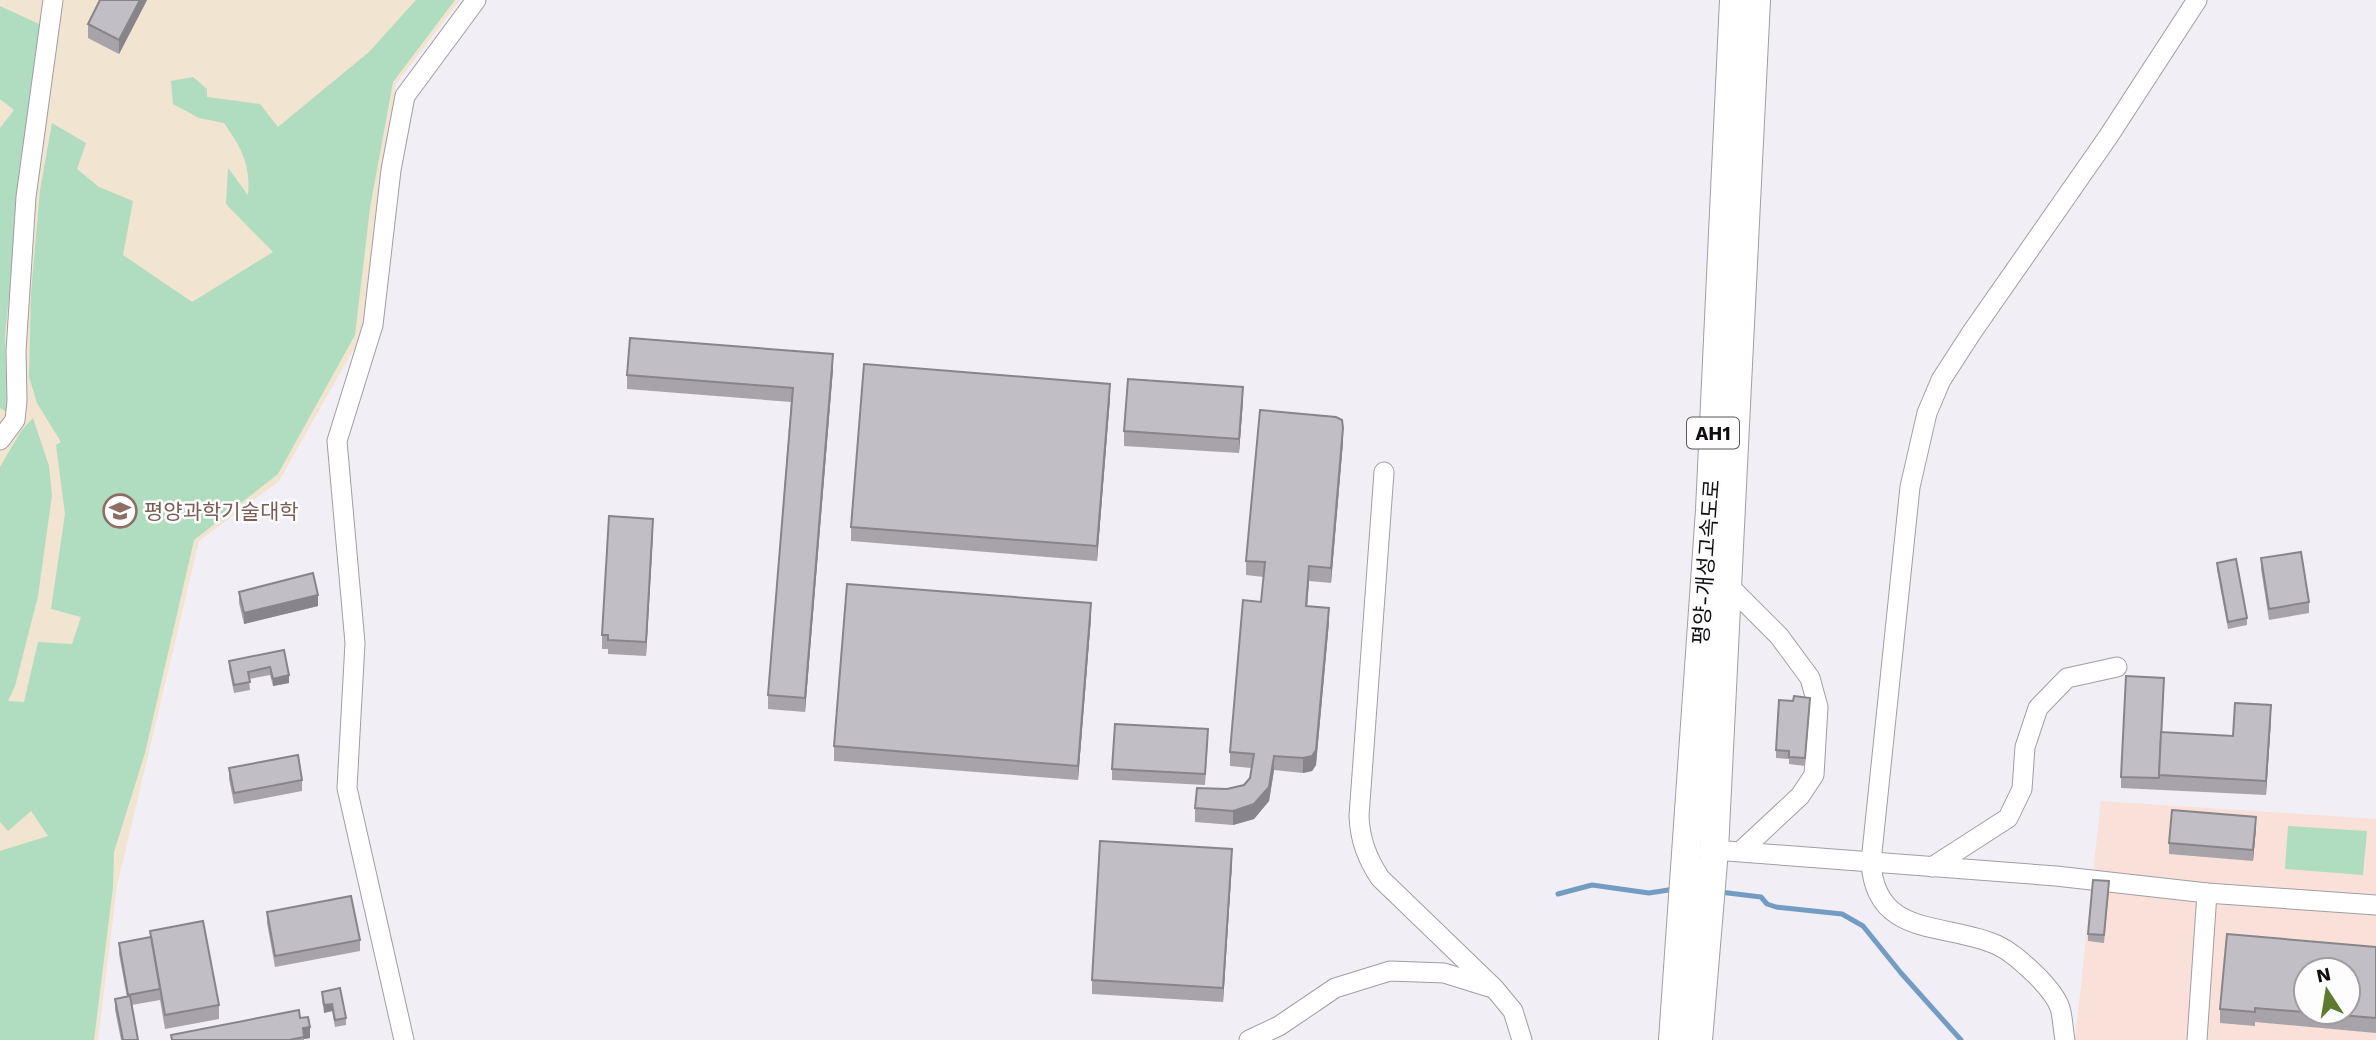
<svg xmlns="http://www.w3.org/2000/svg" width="2376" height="1040" font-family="'Work Sans','Noto Sans KR',sans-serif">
<rect width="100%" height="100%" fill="#f2eef5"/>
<path fill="#f9e0d9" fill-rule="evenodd" d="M2101,801L2376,819V1040H2075ZM2306,970H2348V1012H2306Z"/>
<path fill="#f1e4d0" d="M0,0H460L396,84L360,338L279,481L199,541L117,886L98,1040H0Z"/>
<g fill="#b0dcbf">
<path d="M416,0H455L393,82L370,208L355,335L278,474L194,540L145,753L114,852L113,887L94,1040H0V851L48,836L31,811L8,831L0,822V467L21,431L33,418L49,466L52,495L38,596L15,686L8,701L24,702L38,642L72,644L81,617L51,609L65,514L56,445L61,442L37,403L29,377L31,293L40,190L52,123L86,143L77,169L99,187L133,201L123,255L192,302L273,252L226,204L228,168L248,195C251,165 241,147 224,123L199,118L173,104L171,81L193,77L207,89V97L260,104L278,127L369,52Z"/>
<path d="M0,6L41,25L29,108L5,335L7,412L0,408V128L14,110L0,99Z"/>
<path d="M2288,826L2367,831L2363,875L2285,869Z"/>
</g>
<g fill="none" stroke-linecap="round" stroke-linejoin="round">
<g stroke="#729cc2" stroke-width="5">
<path d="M1720,892L1761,897L1767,904L1776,907L1842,914L1863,926L1901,973L1961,1040"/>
<path d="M1558,894L1592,885L1649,893L1675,889"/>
</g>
<defs>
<g id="minor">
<path d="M0,440L15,420L17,401L16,351L26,197L53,0"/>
<path d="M1384,472L1359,816C1360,840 1367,858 1380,878L1494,988L1513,1011L1522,1040"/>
<path d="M1727,584L1779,636L1810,678L1818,707L1814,775L1800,796L1741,851"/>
<path d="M1714,850L2056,876L2207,893L2376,905"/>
<path d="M1932,867L2008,818L2022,789L2025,747L2038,708L2067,678L2117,667"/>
<path d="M404,1040L347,788L355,643L337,441L373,325L391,170L405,96L476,0"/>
<path d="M1249,1040L1279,1026L1335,988L1390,971L1444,973L1489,987"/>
<path d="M2065,1040C2063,1030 2063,1018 2060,1008C2056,996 2044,983 2035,974C2023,963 2012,952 1997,945C1947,922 1875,939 1871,862L1910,487L1927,413L1941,380L1972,332L2108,137L2197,0"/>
<path d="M2197,1040L2207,893"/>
</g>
<g id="highway">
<path d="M1673,1040L1710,510L1734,0"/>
<path d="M1698,1040L1714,850L1756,0"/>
</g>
</defs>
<use href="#minor" stroke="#a19da4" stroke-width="21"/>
<use href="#highway" stroke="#a19da4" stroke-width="30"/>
<use href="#minor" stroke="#fff" stroke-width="19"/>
<use href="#highway" stroke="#fff" stroke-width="28"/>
</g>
<g fill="#a7a3a9">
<path d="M147,0L119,54L88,38V24Z"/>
<path d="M833,369L805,712L768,709V695L791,402L627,389V375Z"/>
<path d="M1110,398L1097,561L851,541V527Z"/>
<path d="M1243,401L1239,453L1124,446V431Z"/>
<path d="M1343,442L1331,583L1309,581L1307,606L1329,622L1316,765L1312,771L1303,773L1274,770L1269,801L1254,819L1233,825L1195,822V808L1227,789L1244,785L1250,778L1251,768L1230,766V752L1261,602L1264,577L1246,575V561Z"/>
<path d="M653,533L646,656L608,654V649H602V635Z"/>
<path d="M2261,558L2309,602V613L2269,620L2261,569Z"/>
<path d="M2217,563L2247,618V625L2228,629L2217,570Z"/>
<path d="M239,592L318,606L244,624L239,603Z"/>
<path d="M1091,618L1078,780L834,761V746Z"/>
<path d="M284,650L289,683L273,686L270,675L249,679L250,690L234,693L229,668V661Z"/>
<path d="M2164,689L2162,732L2233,736L2271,720L2266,795L2121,788V777Z"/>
<path d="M1810,705L1805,766L1789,764V759L1776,758V750Z"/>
<path d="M1208,740L1205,785L1112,780V769Z"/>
<path d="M229,768L302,780V791L234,804L229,779Z"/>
<path d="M2256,828L2253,861L2169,854V843Z"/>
<path d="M1232,863L1223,1002L1092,994V980Z"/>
<path d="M2109,889L2104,943L2088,941V934Z"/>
<path d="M267,912L360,940V951L275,967L267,923Z"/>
<path d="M150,931L219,1005V1019L165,1029L160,1000L132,1005L138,1040H121L115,1010V999L127,997L119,954V943L150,937Z"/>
<path d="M2376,947V1033L2255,1022V1026L2220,1023V1009Z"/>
<path d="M322,992L346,1018V1025L335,1027L332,1011L324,1013L322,999Z"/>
<path d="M300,1018L310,1038L304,1039V1040H171V1035Z"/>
</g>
<g fill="#88858a">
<path d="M140,0H147L119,54V40Z"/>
<path d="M833,354V369L805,712V698Z"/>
<path d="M1110,384V398L1097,561V546Z"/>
<path d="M1243,387V401L1239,453V439Z"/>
<path d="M1343,428V442L1331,583V568Z"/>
<path d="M653,519V533L646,656V642Z"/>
<path d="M1309,566V581L1306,620V606Z"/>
<path d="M318,595V606L244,624V613Z"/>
<path d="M1091,603V618L1078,780V766Z"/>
<path d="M1329,608V622L1316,765L1312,771L1303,773V758Z"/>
<path d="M289,675V683L273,686V679Z"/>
<path d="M2271,705V720L2266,795V781Z"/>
<path d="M1274,756V770L1269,801L1254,819L1233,825V811Z"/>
<path d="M2256,817V828L2253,861V850Z"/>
<path d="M1232,849V863L1223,1002V988Z"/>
<path d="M332,1004V1011L324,1013V1005Z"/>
<path d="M310,1027V1038L304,1039L303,1028Z"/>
</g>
<g fill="#c2bec5" stroke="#88858a" stroke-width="2" fill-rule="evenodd">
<path d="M100,0H140L119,40L88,24Z"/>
<path d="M630,338L833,354L805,698L768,695L793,388L627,375Z"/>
<path d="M864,364L1110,384L1097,546L851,527Z"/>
<path d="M1128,379L1243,387L1239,439L1124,431Z"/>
<path d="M1260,410L1336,417L1342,420L1343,428L1331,568L1309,566L1306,606L1329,608L1316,750L1312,756L1303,758L1274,756L1269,787L1254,804L1233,811L1195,808L1197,788L1227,789L1244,785L1250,778L1254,754L1230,752L1243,600L1261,602L1265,562L1246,561Z"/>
<path d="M609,516L653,519L646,642L608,640V635H602Z"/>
<path d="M2301,552L2309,602L2269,609L2261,558Z"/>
<path d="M2236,559L2247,618L2228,622L2217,563Z"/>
<path d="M313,573L318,595L244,613L239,592Z"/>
<path d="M847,584L1091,603L1078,766L834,746Z"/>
<path d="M284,650L289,675L273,679L270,667L248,672L250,682L234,685L229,661Z"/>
<path d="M2126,676L2164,678L2159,778L2121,777Z"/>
<path d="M1794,696L1810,698L1805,758L1789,757V751L1776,750L1779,700L1793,701Z"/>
<path d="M2235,703L2271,705L2266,781L2159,775L2161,732L2233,736Z"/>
<path d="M1115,724L1208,729L1205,774L1112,769Z"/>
<path d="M298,755L302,780L234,793L229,768Z"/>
<path d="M2172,810L2256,817L2253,850L2169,843Z"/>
<path d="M1100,841L1232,849L1223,988L1092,980Z"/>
<path d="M2093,880L2109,881L2104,935L2088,934Z"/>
<path d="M351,896L360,940L275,956L267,912Z"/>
<path d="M203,921L219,1005L165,1015L150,931Z"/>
<path d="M2227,934L2376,947V1018L2255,1008V1012L2220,1009ZM2306,970H2348V1012H2306Z"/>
<path d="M151,937L160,989L128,995L119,943Z"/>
<path d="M340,988L346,1018L335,1020L332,1004L324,1005L322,992Z"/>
<path d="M130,996L138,1040H123L115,999Z"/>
<path d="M299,1010L300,1018L308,1017L310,1027L303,1028L304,1037L289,1040H172L171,1035Z"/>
</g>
<defs>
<symbol id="university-ring" viewBox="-11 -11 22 22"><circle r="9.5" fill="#fefdfe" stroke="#8d6e63" stroke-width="1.5"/><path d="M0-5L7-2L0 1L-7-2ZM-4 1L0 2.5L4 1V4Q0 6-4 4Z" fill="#8d6e63"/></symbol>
</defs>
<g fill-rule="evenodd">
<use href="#university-ring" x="101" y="492" width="38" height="38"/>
</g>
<g text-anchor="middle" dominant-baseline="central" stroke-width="5" stroke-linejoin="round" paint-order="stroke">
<rect fill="#fefdfe" stroke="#575658" stroke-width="2" x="1687" y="417.5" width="52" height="31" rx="5"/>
<g font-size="19" font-weight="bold" fill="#100e11">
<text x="1713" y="433">AH1</text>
</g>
<g font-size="21" fill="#785e54" stroke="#fefdfe" text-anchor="start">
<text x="144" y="511">평양과학기술대학</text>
</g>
<g font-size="21" fill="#100e11" stroke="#fefdfe">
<text transform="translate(1706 562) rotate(-86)">평양-개성고속도로</text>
</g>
</g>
<g transform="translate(2327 991) rotate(348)"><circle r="33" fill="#fefdfe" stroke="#9f9d9f" stroke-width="2"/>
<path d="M0-5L12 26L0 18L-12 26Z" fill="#5d7a2f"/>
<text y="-10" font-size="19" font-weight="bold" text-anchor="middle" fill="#100e11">N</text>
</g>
</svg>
